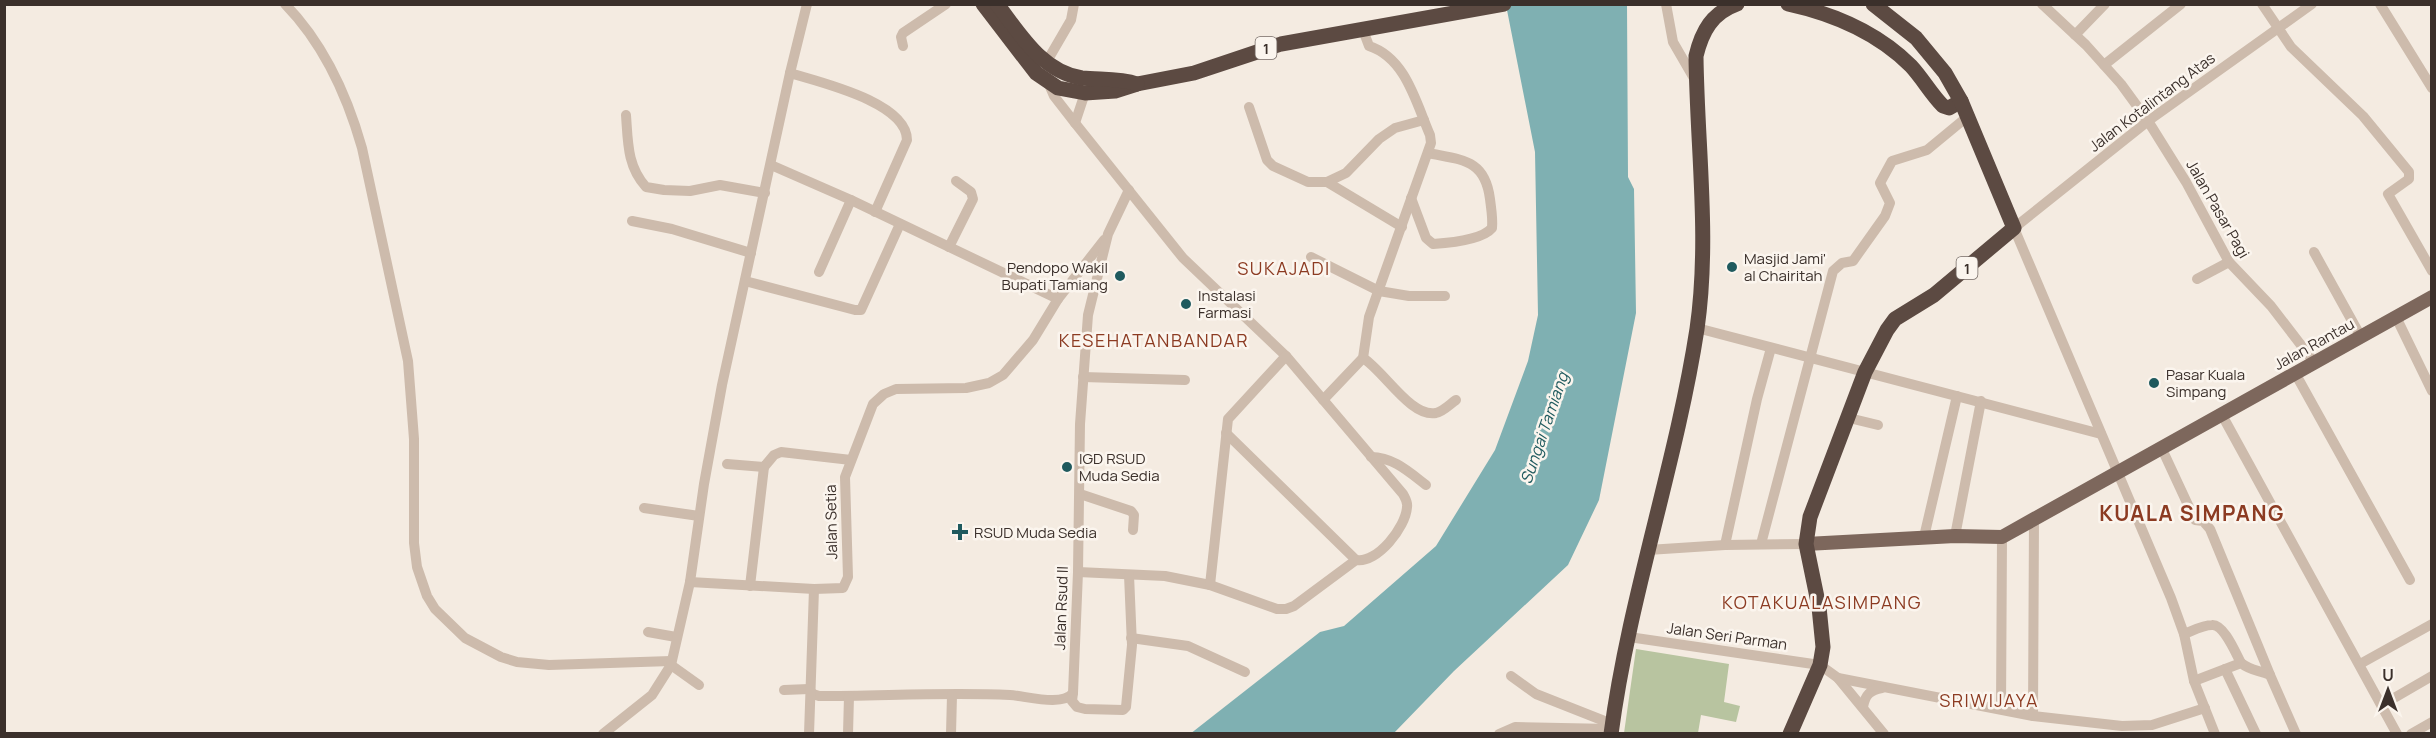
<svg xmlns="http://www.w3.org/2000/svg" width="2436" height="738" font-family="Manrope,sans-serif">
<rect width="100%" height="100%" fill="#f4ebe1"/>
<path fill="#b8c4a0" d="M1636,649L1729,664L1724,702L1740,706L1736,722L1701,715L1698,733H1624Z"/>
<path fill="#7fb0b2" d="M1506,5H1627L1628,177L1634,189L1636,313L1599,500L1568,565L1454,671L1394,733L1190,734L1320,632L1344,626L1436,546L1495,450L1528,361L1538,315L1535,152Z"/>
<g fill="none" stroke-linecap="round" stroke-linejoin="round">
<g stroke="#cdbbac" stroke-width="10">
<path d="M285,4C324,44 347,95 362,148L408,361L414,439V543L417,567L427,596L435,609L465,638L501,657L517,662L549,665L671,661"/>
<path d="M1666,4L1673,42L1695,80"/>
<path d="M2042,4L2086,45L2121,84L2148,121L2186,182L2229,262L2271,306L2314,362"/>
<path d="M2262,4L2291,47L2363,116L2409,172V179L2388,194L2432,271"/>
<path d="M2380,4L2432,88"/>
<path d="M2075,35L2105,4"/>
<path d="M903,46L901,37L903,33L946,4"/>
<path d="M1046,63L1071,20L1074,4"/>
<path d="M2104,65L2181,4"/>
<path d="M790,73C819,82 907,102 907,140L875,212"/>
<path d="M1048,82L1054,96L1075,123L1183,258L1286,356L1403,494C1405,498 1408,502 1407,507C1406,527 1377,564 1356,560L1294,606L1286,609H1277L1210,585L1165,576L1078,572"/>
<path d="M1249,107L1267,160L1273,166L1308,182H1327L1346,173L1379,139L1395,128L1424,120"/>
<path d="M626,115C628,142 627,166 646,187L664,190L690,191L720,185L765,193"/>
<path d="M1075,123L1085,93"/>
<path d="M771,165L851,200L1058,299"/>
<path d="M1327,182L1402,227"/>
<path d="M1411,198L1426,238L1433,244C1448,243 1482,240 1492,228C1493,218 1491,208 1490,199C1485,159 1462,160 1428,153"/>
<path d="M632,221L672,229L751,253"/>
<path d="M949,247L973,199L971,192L956,181"/>
<path d="M2314,252L2361,337"/>
<path d="M1311,257L1379,291L1409,296H1445"/>
<path d="M819,272L851,200"/>
<path d="M2197,279L2229,262"/>
<path d="M745,281L855,310H861L900,224"/>
<path d="M2396,317L2432,391"/>
<path d="M1697,328L2101,434"/>
<path d="M1363,358C1384,371 1411,418 1436,413C1444,411 1450,404 1456,400"/>
<path d="M2295,373L2410,580"/>
<path d="M1083,377L1185,380"/>
<path d="M1323,400L1363,358L1369,317L1431,143L1430,135C1416,103 1406,58 1369,46L1363,30"/>
<path d="M2222,415L2397,734"/>
<path d="M1849,418L1878,425"/>
<path d="M1226,433L1356,560"/>
<path d="M2162,449L2195,520L2203,521L2210,529L2270,675"/>
<path d="M1371,457C1393,457 1409,472 1426,485"/>
<path d="M727,464L764,467L774,455L781,452L851,460"/>
<path d="M1080,494L1131,511L1134,515L1133,530"/>
<path d="M644,508L699,516"/>
<path d="M1955,536L1981,401"/>
<path d="M1924,537L1957,396"/>
<path d="M1761,544L1833,271L1842,263L1853,261L1885,216L1890,203L1880,183L1892,161L1927,150L1967,117"/>
<path d="M1725,545L1757,399L1771,348"/>
<path d="M1648,550L1725,545L1806,544"/>
<path d="M690,582L814,589L843,588L848,577L845,477L873,404L884,394L896,389L966,388L989,383L1003,375L1033,340L1058,299L1104,240"/>
<path d="M1210,585L1228,419L1286,356"/>
<path d="M750,586L764,467"/>
<path d="M648,632L676,637"/>
<path d="M2184,634C2192,631 2203,625 2212,625C2224,624 2236,654 2241,663"/>
<path d="M1629,637L1820,665L1838,678L1884,734"/>
<path d="M1131,638L1188,646L1245,672"/>
<path d="M2360,664L2432,624"/>
<path d="M671,665L699,685"/>
<path d="M2225,669L2256,734"/>
<path d="M1511,676L1536,694L1612,724"/>
<path d="M1838,678L2033,716L2122,726L2152,725L2205,708"/>
<path d="M2194,681L2241,663C2251,671 2259,670 2270,675L2296,734"/>
<path d="M809,689L813,694L819,696C883,696 947,692 1010,695C1027,696 1062,707 1073,693L1078,572L1080,424L1088,315L1108,234L1129,190"/>
<path d="M784,690L809,689"/>
<path d="M1073,693L1072,701L1077,707L1085,709L1123,710L1126,707L1132,645L1129,575"/>
<path d="M2382,705L2432,676"/>
<path d="M1863,707C1865,695 1870,690 1882,688"/>
<path d="M2001,709L2002,537"/>
<path d="M2033,716L2034,519"/>
<path d="M603,734L652,695L671,665L690,582L704,484L722,385L790,73L807,4"/>
<path d="M809,734L814,589"/>
<path d="M848,734L849,696"/>
<path d="M951,734L952,695"/>
<path d="M1499,734L1515,727L1611,729"/>
<path d="M2215,734L2194,681L2184,634L2171,598L2014,228L2148,121L2312,4"/>
<path d="M2411,734L2432,722"/>
</g>
<path stroke="#7d675c" stroke-width="14" d="M1806,544L1955,536L2002,537L2432,297"/>
<g stroke="#5c4a42" stroke-width="15">
<path d="M983,4L1036,73L1058,88L1085,93L1115,91L1137,84L1194,73L1281,44L1504,4"/>
<path d="M997,4C1020,34 1042,72 1082,78C1100,80 1119,78 1137,84"/>
<path d="M1788,4C1834,14 1877,32 1911,66C1923,79 1931,94 1943,106L1949,108L1961,101"/>
<path d="M1611,734C1629,597 1676,465 1697,329C1710,238 1697,147 1696,56C1702,31 1712,13 1737,4"/>
<path d="M1790,734L1820,665L1823,647L1819,607L1806,544L1810,517L1865,372L1887,330L1895,319L1934,295L2014,228L1961,101L1945,73L1916,38L1873,4"/>
</g>
</g>
<g fill="#1f5a5e" stroke="#fbf5ee" stroke-width="2">
<circle cx="1732" cy="267" r="6"/>
<circle cx="1120" cy="276" r="6"/>
<circle cx="1186" cy="304" r="6"/>
<circle cx="2154" cy="383" r="6"/>
<circle cx="1067" cy="467" r="6"/>
<path d="M957 523h6v6h6v6h-6v6h-6v-6h-6v-6h6z"/>
</g>
<g text-anchor="middle" dominant-baseline="central" stroke-width="5" stroke-linejoin="round" paint-order="stroke">
<g fill="#fbf5ee" stroke="#756b66" stroke-width="1.5">
<rect x="1255.5" y="37" width="21" height="22" rx="4.5"/>
<rect x="1956.5" y="257" width="21" height="22" rx="4.5"/>
</g>
<g font-size="14" font-weight="bold" fill="#3b302b">
<text x="1266" y="48">1</text>
<text x="1967" y="268">1</text>
</g>
<g font-size="15" fill="#3b302b" stroke="#fbf5ee">
<text transform="translate(2152 102) rotate(-37)">Jalan Kotalintang Atas</text>
<text transform="translate(2218 209) rotate(60)">Jalan Pasar Pagi</text>
<text transform="translate(2314 344) rotate(-29)">Jalan Rantau</text>
<text transform="translate(831 522) rotate(-91)">Jalan Setia</text>
<text transform="translate(1061 608) rotate(-88)">Jalan Rsud II</text>
<text transform="translate(1727 636) rotate(8)">Jalan Seri Parman</text>
</g>
<g font-size="15" fill="#3b302b" stroke="#fbf5ee" text-anchor="start">
<text x="1744" y="258">Masjid Jami'<tspan x="1744" dy="17">al Chairitah</tspan></text>
<text x="1108" y="267" text-anchor="end">Pendopo Wakil<tspan x="1108" dy="17">Bupati Tamiang</tspan></text>
<text x="1198" y="295">Instalasi<tspan x="1198" dy="17">Farmasi</tspan></text>
<text x="2166" y="374">Pasar Kuala<tspan x="2166" dy="17">Simpang</tspan></text>
<text x="1079" y="458">IGD RSUD<tspan x="1079" dy="17">Muda Sedia</tspan></text>
<text x="974" y="532">RSUD Muda Sedia</text>
</g>
<g font-size="16" font-style="italic" fill="#1f5a5e" stroke="#fbf5ee">
<text transform="translate(1544 428) rotate(-71)">Sungai Tamiang</text>
</g>
<g font-size="18" letter-spacing="1.5" fill="#8c3b22" stroke="#fbf5ee">
<text x="1284" y="268">SUKAJADI</text>
<text x="1154" y="340">KESEHATANBANDAR</text>
<text x="1822" y="602">KOTAKUALASIMPANG</text>
<text x="1989" y="700">SRIWIJAYA</text>
</g>
<g font-size="21" font-weight="bold" letter-spacing="1.5" fill="#8c3b22" stroke="#fbf5ee">
<text x="2192" y="513">KUALA SIMPANG</text>
</g>
</g>
<rect width="2436" height="738" fill="none" stroke="#3b302b" stroke-width="12"/>
<g transform="translate(2388 690)" stroke="#fbf5ee" stroke-width="4.5" paint-order="stroke">
<path d="M0-4.5L10 22L0 15L-10 22Z" fill="#3b302b"/>
<text y="-9" font-size="16" font-weight="bold" text-anchor="middle" fill="#3b302b">U</text>
</g>
</svg>
